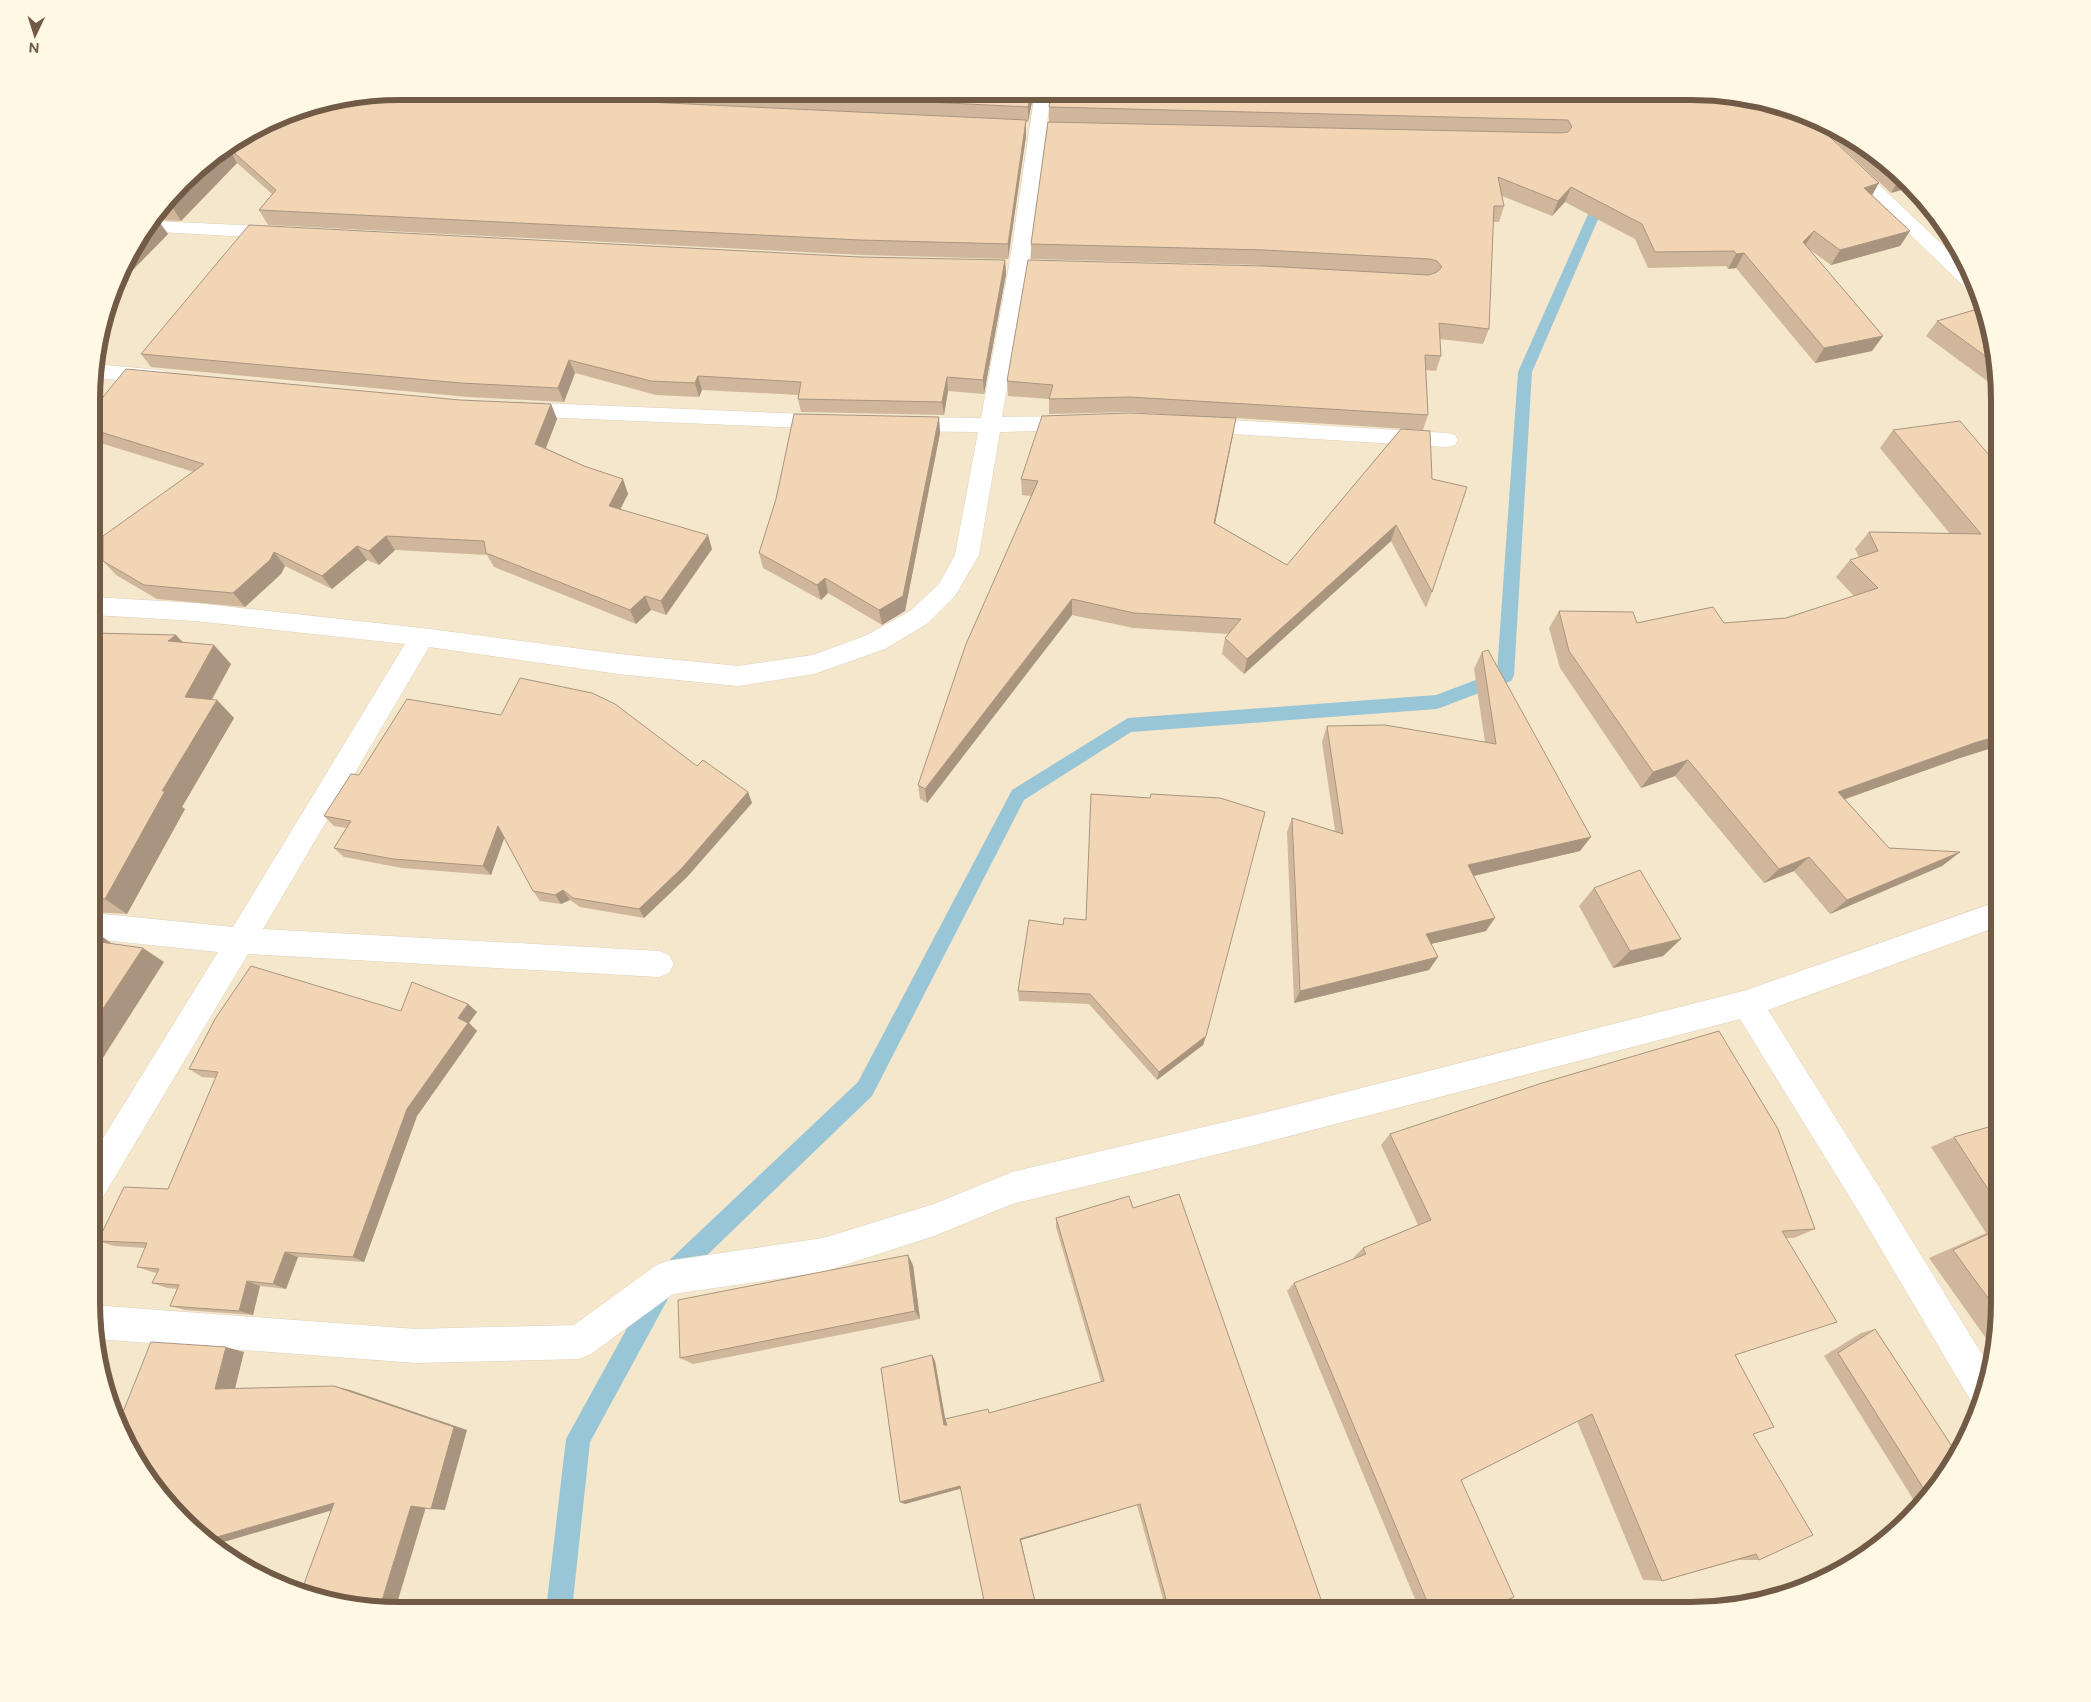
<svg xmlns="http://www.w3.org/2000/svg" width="2091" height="1702" font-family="Figtree,sans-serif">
<rect width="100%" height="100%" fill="#fcf4de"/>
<path fill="#f4e7cc" d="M400,91L1711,92L1809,115L1909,182L1976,282L2000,400L1999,1322L1976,1420L1909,1520L1809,1587L1691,1611L380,1610L282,1587L182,1520L123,1438L92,1322L94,360L133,246L197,168Z"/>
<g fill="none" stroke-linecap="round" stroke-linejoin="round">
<path fill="#99c6d7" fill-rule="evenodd" d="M1603,190L1609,194L1532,372L1514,676L1511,681L1437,709L1131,732L1024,800L872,1096L675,1286L590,1442L572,1610H546L566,1439L659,1270L858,1082L1012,790L1128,718L1436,695L1497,672L1518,372L1597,194Z"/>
<defs>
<g id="minor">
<path d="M1035,92H1051L1029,266L1002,417L1078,416L1086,418L1089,423L1086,428L1078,430L1000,432L979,555L955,596L928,623L885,649L814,674L738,686L619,674L429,647L263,929L659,951L669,955L674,964L669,973L659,977L248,954L103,1197L92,1202V1156L218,952L93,939V913L233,927L405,644L196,621L93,615V597L196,603L422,628L619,654L738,666L813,655L867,635L910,611L939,584L955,555L978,432L903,431L895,429L892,424L895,419L903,417L981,418L1009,266Z"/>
<path d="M1849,161L1855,162L1966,267L1976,282L1979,295L1971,293L1843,170L1840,166L1843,162Z"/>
<path d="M153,221L282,227L289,229L291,233L289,237L282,239L145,231Z"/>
<path d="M94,364L160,370L167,372L170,377L167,382L160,384L94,378Z"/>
<path d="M516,402L830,415L838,417L841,422L838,427L830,429L516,416L508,414L505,409L508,404Z"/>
<path d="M1198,418L1447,433L1455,435L1458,440L1455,445L1447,447L1198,432L1190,430L1187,425L1190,420Z"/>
<path d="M1999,901V926L1768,1010L1884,1195L1989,1366L1980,1405L1971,1401L1862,1217L1740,1019L1255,1145L1012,1204L934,1236L823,1272L673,1294L591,1354L579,1359L416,1363L97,1339L92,1322V1305L416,1329L574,1325L655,1266L667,1261L823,1238L934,1204L1012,1172L1255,1115L1747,990Z"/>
</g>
</defs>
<use href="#minor" stroke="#e0d1ba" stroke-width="1"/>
<use href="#minor" fill="#fff" fill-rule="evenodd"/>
</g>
<g fill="#d0b79c">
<path d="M400,91L1034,92L1028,122H1026V136L1008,259L862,255L268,225L259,210L272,194L237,163L181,221L158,220L168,234L120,283L133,246L197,168L301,108Z"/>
<path d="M1711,92L1872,195L1910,231L1900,246L1831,265L1809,249L1883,336L1872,351L1815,363L1736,268L1728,269L1726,266L1648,268L1635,239L1565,202L1552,216L1502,196L1504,206L1499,222H1493L1489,329L1483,344L1440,339L1441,356L1436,371L1426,370L1428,415L1423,430L1236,418L1215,523L1287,565L1401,429L1432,592L1426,608L1391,541L1244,674L1222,654L1225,638L1228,634L1133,628L1072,615L927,803L920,799L918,785L1031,496L1022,495L1021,479L1223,418L1129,412L1049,414V399L1008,396L1007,381L1261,265L1031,259V244L1049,122V107Z"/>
<path d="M1812,117L1909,182L1891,193L1822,129Z"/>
<path d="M860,257L1005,260L1006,274L984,394L948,391L944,415L801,412L798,399L799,395L702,390L699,397L656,395L575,373L564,402L468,397L151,367L141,354Z"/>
<path d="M1981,308L1998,389L1926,336L1937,321Z"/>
<path d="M460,400L551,404L557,419L546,448L584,466L623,479L628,494L620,509L712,549L666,615L651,610L636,624L494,567L487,555L395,550L379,565L367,560L332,589L285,566L281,574L245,607L157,599L116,575L103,561L194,472L94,441V408Z"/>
<path d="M939,417L940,433L905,611L882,625L828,593L821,600L763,568L759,553Z"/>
<path d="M1893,430L2000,468L1999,748L1998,746L1960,758L1845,799L1889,848L1960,852L1942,866L1830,914L1794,871L1764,883L1675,776L1641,788L1560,668L1549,628L1559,611L1637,623H1724L1786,618L1854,596L1836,577L1850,560L1859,557L1855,549L1869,532L1950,534L1880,448Z"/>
<path d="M93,633L176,635L183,642L231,664L212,700H217L234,718L182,807L185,809L127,914L93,912Z"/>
<path d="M1482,652L1580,851L1474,876L1486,931L1431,944L1438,957L1429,970L1294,1003L1287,832L1292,818L1335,831L1322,742L1327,726L1485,742L1474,669Z"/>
<path d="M697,766L748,792L752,803L687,877L644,918L580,907L570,900L561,904L540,901L533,891L504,838L491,875L402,868L344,857L334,848L346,828L334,826L324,816L359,775Z"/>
<path d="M1151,794L1206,1036L1203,1045L1157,1080L1089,1004L1019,1001L1018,991L1063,925L1086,920L1150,798Z"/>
<path d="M1594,888L1681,939L1663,956L1613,968L1579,906Z"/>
<path d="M468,1004L477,1012L469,1023L477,1031L417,1116L364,1262L298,1257L286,1289L260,1286L253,1315L185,1310L170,1306L177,1289L167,1288L152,1283L157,1273L152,1272L137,1267L145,1248L114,1246L98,1241L168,1189L216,1078L202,1077L189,1069L401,1011Z"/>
<path d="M1999,1124V1322L1993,1348L1929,1258L1986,1233L1931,1147L1954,1137Z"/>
<path d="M1390,1134L1815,1229L1794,1238H1786L1735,1355L1753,1434L1759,1560H1738L1662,1581L1643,1580L1577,1421L1461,1480L1481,1611H1420L1287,1291L1294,1283L1355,1259L1354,1257L1363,1248L1418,1225L1381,1145Z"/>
<path d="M1133,1208L1325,1611L1166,1610L1137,1505L1021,1540L960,1489L905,1504L900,1502L932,1355L935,1361L946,1425L1101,1382L1056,1227V1218Z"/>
<path d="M913,1265L920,1319L693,1364L680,1358Z"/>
<path d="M1875,1329L1955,1451L1918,1507L1824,1356L1861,1333Z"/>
</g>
<g fill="#a9957f">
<path d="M1031,92H1034L1028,122V107Z"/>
<path d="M1026,120V136L1008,259V244Z"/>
<path d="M229,149L237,163L181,221L171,205L223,152Z"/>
<path d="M1902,177L1909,182L1913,187L1891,193L1900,178Z"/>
<path d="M1879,183L1870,199L1864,188Z"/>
<path d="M1571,187L1565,202L1552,216L1558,201Z"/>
<path d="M157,219L168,234L120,283L133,246L144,233Z"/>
<path d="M1814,231L1805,246L1803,242Z"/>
<path d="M1910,231L1900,246L1831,265L1840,250Z"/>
<path d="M1744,253L1736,268L1728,269L1736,254Z"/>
<path d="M1005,260L1006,274L984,394L983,380Z"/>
<path d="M1883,336L1872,351L1815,363L1824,348Z"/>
<path d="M569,360L575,373L564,402L558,388Z"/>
<path d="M698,376L702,390L699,397L695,383Z"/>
<path d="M947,377L948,391L944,415L942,402Z"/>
<path d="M551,404L557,419L542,458L535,444Z"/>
<path d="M939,417L940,433L905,611L882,625L879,610Z"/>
<path d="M1236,418L1233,435L1212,539L1214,523Z"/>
<path d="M623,479L628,494L615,520L609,506Z"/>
<path d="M1396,525L1391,541L1244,674L1247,659Z"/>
<path d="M708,535L712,549L666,615L661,601Z"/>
<path d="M386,536L395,550L379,565L369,551Z"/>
<path d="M357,546L367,560L332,589L322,576Z"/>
<path d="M274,552L285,566L281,574L245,607L233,593Z"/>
<path d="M825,578L828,593L821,600L817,585Z"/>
<path d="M645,596L651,610L636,624L630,610Z"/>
<path d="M1072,599V615L927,803L925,789Z"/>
<path d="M176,635L193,654L168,641Z"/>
<path d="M214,645L231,664L203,715L185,697Z"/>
<path d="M217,700L234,718L182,807L185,809L127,914L105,899L162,791Z"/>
<path d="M2000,736L1999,745L1998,746L1960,758L1823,807L1838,792L1977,742Z"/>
<path d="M1688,760L1675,776L1641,788L1653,772Z"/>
<path d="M748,792L752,803L687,877L644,918L639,909Z"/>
<path d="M498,826L505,836L491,875L483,866Z"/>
<path d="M1591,837L1580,851L1460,879L1468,865Z"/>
<path d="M1960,852L1942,866L1830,914L1847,900Z"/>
<path d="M1809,857L1794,871L1764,883L1779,869Z"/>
<path d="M563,890L570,900L561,904L555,895Z"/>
<path d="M1495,918L1486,931L1418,947L1426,934Z"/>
<path d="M93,930L111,943L105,954L93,946Z"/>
<path d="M1681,939L1663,956L1613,968L1630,951Z"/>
<path d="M143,948L164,962L92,1075L93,1024Z"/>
<path d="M1438,957L1429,970L1294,1003L1300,991Z"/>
<path d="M468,1004L477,1012L469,1023L477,1031L417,1116L364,1262L353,1257L407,1109L458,1018Z"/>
<path d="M1206,1036L1203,1045L1157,1080L1159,1072Z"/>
<path d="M285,1252L298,1257L286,1289L273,1284Z"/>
<path d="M908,1255L913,1265L920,1319L915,1311Z"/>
<path d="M247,1281L260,1286L253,1315L239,1311Z"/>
<path d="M226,1347L244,1352L234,1393L215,1389Z"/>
<path d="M932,1355L935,1361L947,1429L944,1425Z"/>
<path d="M334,1386L350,1390L467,1430L445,1510L431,1509Z"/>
<path d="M960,1486L962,1488L905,1504L900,1502Z"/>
<path d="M334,1503L350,1505L217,1544L210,1539Z"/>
<path d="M1140,1504L1137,1505L1021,1540L1037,1610L1020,1539Z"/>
<path d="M411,1506L426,1507L395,1610H379Z"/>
</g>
<g fill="#f2d5b5" stroke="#a9957f">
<path d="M400,91H414L1026,120L1008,244L860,240L259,210L276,190L230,149L301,108Z"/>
<path d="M706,91L1031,92L1028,107Z"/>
<path d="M1051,92H1711L1808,115L1816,124L1879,183L1864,188L1910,231L1840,250L1814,231L1803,242L1883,336L1824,348L1744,253L1736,254L1734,251L1655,252L1642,224L1571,187L1558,201L1498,177L1504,206H1494L1489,329L1439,323L1441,356L1425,355L1428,415L1130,397L1049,399L1053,385L1007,381L1028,260L1264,266L1429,275L1437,272L1442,267L1437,261L1430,259L1264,250L1031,244L1048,122L1561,133L1568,132L1572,127L1568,120L1049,107Z"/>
<path d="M223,152L171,205H166L197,168Z"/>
<path d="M1892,170L1902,177L1900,178Z"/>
<path d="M155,219H157L144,233Z"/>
<path d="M249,225L860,257L1005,260L983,380L947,377L942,402L798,399L801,382L698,376L695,383L651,381L569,360L558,388L461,383L141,354Z"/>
<path d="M1981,308L1992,361L1937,321Z"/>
<path d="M126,369L460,400L551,404L535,444L584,466L623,479L609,506L708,535L661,601L645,596L630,610L486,553L484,541L386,536L369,551L357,546L322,576L274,552L270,560L233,593L144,585L103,561V536L204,464L94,430V408Z"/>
<path d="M1130,413L1236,418L1214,523L1287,565L1401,429L1430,431L1432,479L1467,487L1432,592L1396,525L1247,659L1225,638L1241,619L1134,613L1072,599L925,789L918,785L966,644L1038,481L1021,479L1042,416Z"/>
<path d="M794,414L939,417L903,596L879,610L825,578L817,585L759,553L776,499Z"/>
<path d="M1960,421L2000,468V736L1977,742L1838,792L1889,848L1960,852L1847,900L1809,857L1779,869L1688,760L1653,772L1569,651L1559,611L1633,612L1637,623L1713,607L1724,623L1786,618L1878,588L1850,560L1878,551L1869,532L1981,534L1893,430Z"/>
<path d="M93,633L176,635L168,641L214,645L185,697L217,700L162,791H165L105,899L93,898Z"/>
<path d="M1488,650L1591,837L1468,865L1495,918L1426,934L1438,957L1300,991L1292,818L1343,834L1327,726L1385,725L1496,744L1482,652Z"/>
<path d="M520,678L592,693L615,704L697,766L703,760L748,792L682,868L639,909L573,898L563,890L555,895L533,891L498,826L483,866L393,859L334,848L351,821L324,816L351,774L359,775L407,699L501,715Z"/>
<path d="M1091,794L1150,798L1151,794L1220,798L1265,812L1206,1036L1159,1072L1090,994L1018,991L1029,920L1063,925L1064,918L1086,920Z"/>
<path d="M1640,870L1681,939L1630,951L1594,888Z"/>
<path d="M93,941L143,948L93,1024Z"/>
<path d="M251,966L401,1011L412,982L468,1004L458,1018L468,1023L407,1109L353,1257L285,1252L273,1284L247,1281L239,1311L170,1306L179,1285L152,1283L159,1269L137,1267L147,1243L98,1241L124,1187L168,1189L218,1072L189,1069L215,1019Z"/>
<path d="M1719,1031L1778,1129L1815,1229L1782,1231L1837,1322L1735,1355L1774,1427L1753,1434L1813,1535L1759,1560L1756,1554L1662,1581L1592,1414L1461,1480L1514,1597L1481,1611H1431L1294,1283L1366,1254L1363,1248L1431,1220L1390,1134L1542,1083Z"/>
<path d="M1999,1124V1206L1954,1137Z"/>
<path d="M1179,1194L1325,1611L1169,1610L1140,1504L1020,1539L1037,1610H986L960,1486L900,1502L881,1368L932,1355L944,1425H947L945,1419L988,1409L989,1413L1104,1381L1056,1218L1129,1196L1133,1208Z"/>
<path d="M1999,1229V1313L1953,1250Z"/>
<path d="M908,1255L915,1311L680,1358L678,1300Z"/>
<path d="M1875,1329L1955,1451L1927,1494L1838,1353Z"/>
<path d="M151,1342L226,1347L215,1389L334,1386L454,1427L431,1509L411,1506L379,1610L301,1592L334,1503L210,1539L182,1520L123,1438L119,1422Z"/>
</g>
<path d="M0 0H2091V1702H0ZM400 100H1691A300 300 0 0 1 1991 400V1302A300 300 0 0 1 1691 1602H400A300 300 0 0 1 100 1302V400A300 300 0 0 1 400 100Z" fill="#fff8e4" fill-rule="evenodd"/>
<path fill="none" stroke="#725b46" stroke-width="6" d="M400 100H1691A300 300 0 0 1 1991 400V1302A300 300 0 0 1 1691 1602H400A300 300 0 0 1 100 1302V400A300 300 0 0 1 400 100Z"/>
<g transform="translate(35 35) rotate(184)" stroke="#fff8e4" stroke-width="4" paint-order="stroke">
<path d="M0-4L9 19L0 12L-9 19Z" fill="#725b46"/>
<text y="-8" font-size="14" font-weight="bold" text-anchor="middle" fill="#725b46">N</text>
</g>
</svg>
